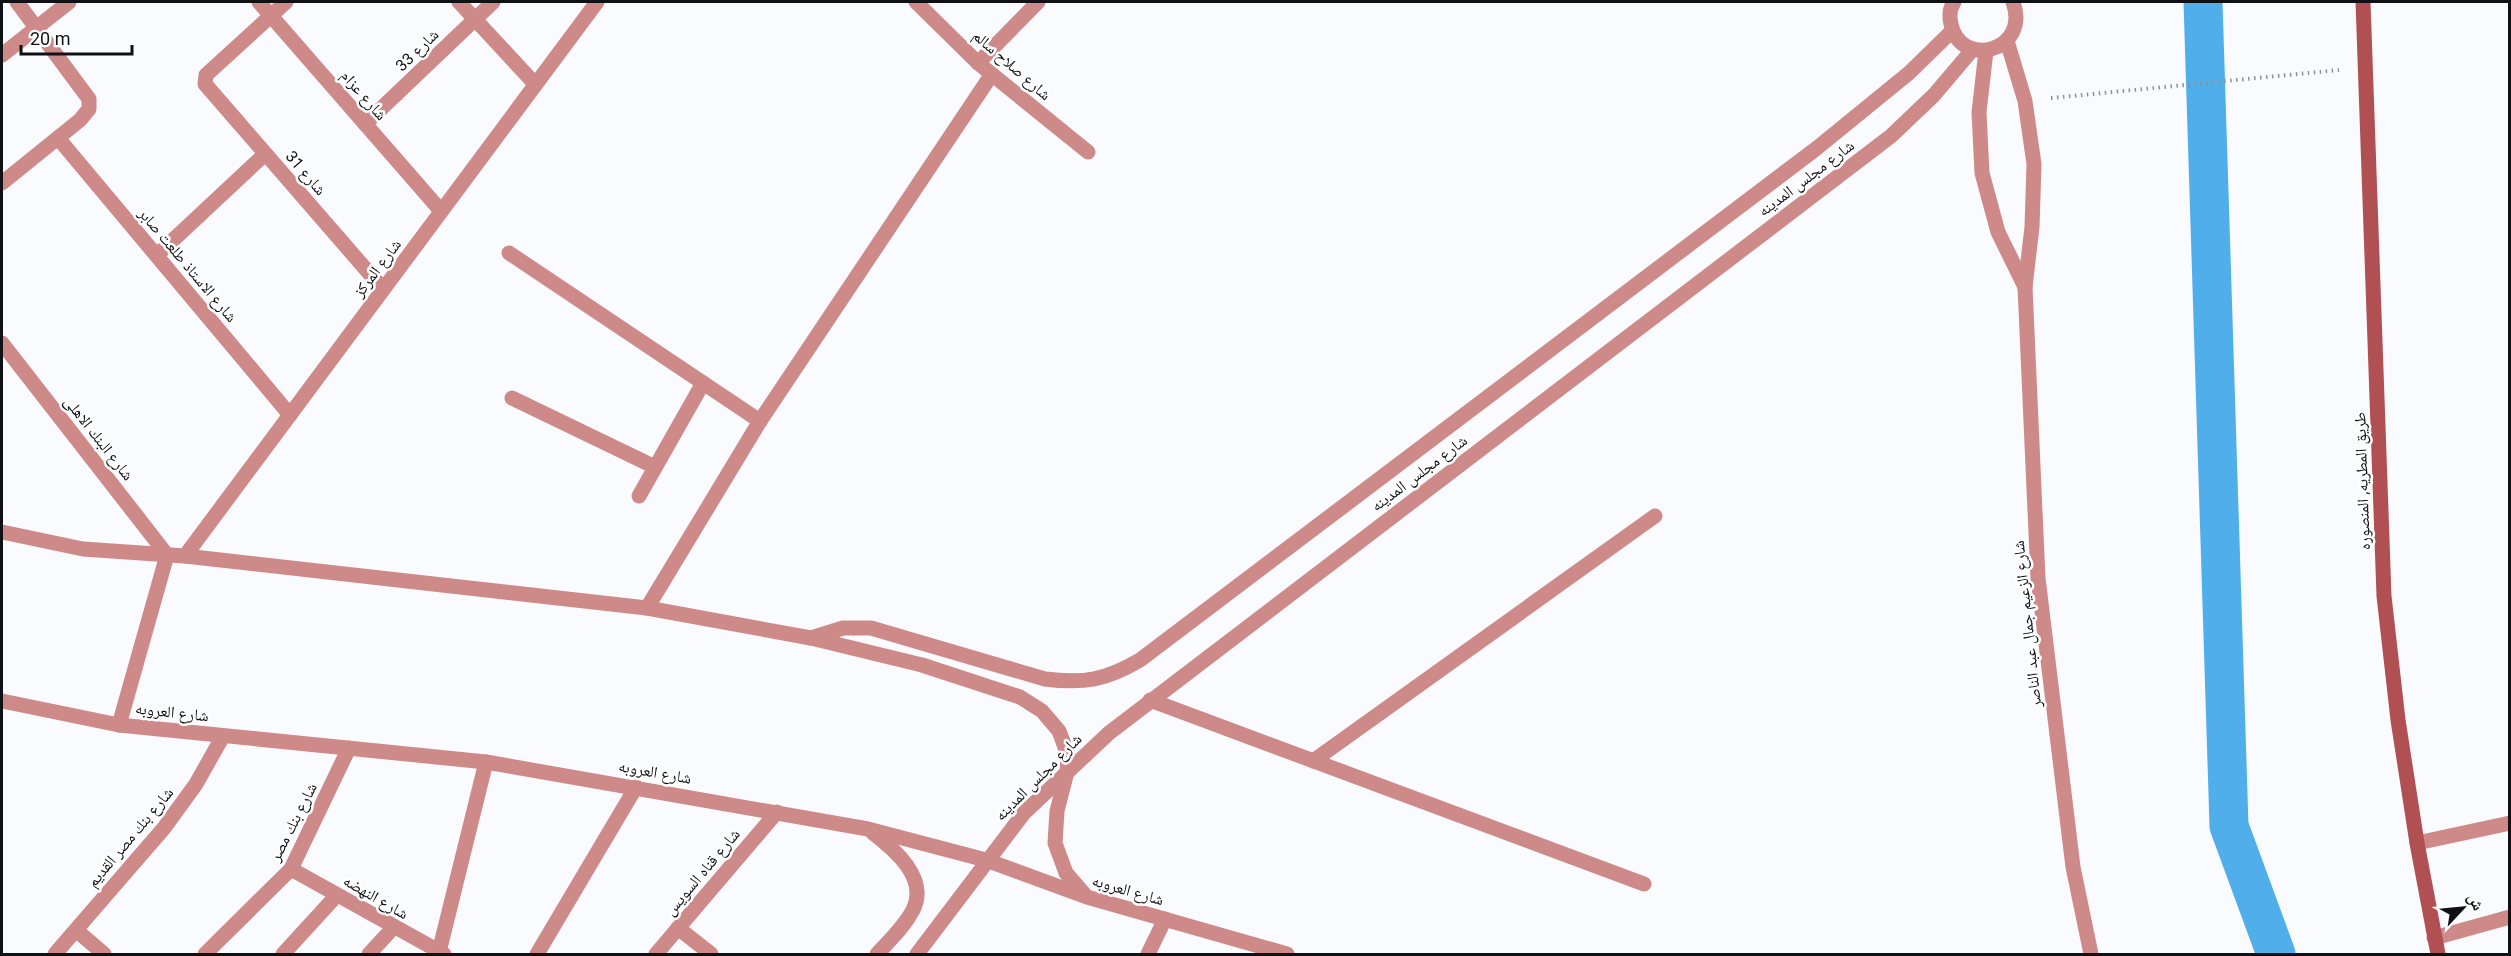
<svg xmlns="http://www.w3.org/2000/svg" width="2511" height="956" font-family="Roboto,'Noto Naskh Arabic',sans-serif">
<rect width="100%" height="100%" fill="#fafbff"/>
<g fill="none" stroke-linecap="round" stroke-linejoin="round">
<path stroke="#50aeeb" stroke-width="39" d="M2203,2L2229,826L2276,954"/>
<path stroke="#909195" stroke-width="4" stroke-dasharray="1.5 4.5" stroke-linecap="butt" d="M2051,98L2339,70"/>
<g stroke="#ce8a89" stroke-width="15">
<path d="M509,253L760,421"/>
<path d="M512,398L655,467"/>
<path d="M639,496L703,383"/>
<path d="M647,608L760,421L992,74"/>
<path d="M1148,954L1165,919"/>
</g>
<g stroke="#ce8a89" stroke-width="15">
<path d="M259,2L441,211"/>
<path d="M286,2L206,75L205,84L383,289"/>
<path d="M459,2L535,84"/>
<path d="M916,2L978,63L1088,152"/>
<path d="M2,55L69,2"/>
<path d="M978,63L1038,2"/>
<path d="M365,124L493,2"/>
<path d="M58,138L290,415"/>
<path d="M2,183L80,120L89,109V99L17,2"/>
<path d="M157,255L265,154"/>
<path d="M2,343L167,555"/>
<path d="M185,556L597,2"/>
<path d="M1150,700L1644,884"/>
<path d="M1313,761L1655,516"/>
<path d="M2417,843L2510,823"/>
<path d="M291,869L444,954"/>
<path d="M678,928L711,954"/>
<path d="M76,930L104,954"/>
<path d="M2434,938L2510,917"/>
<path d="M439,952L486,762"/>
<path d="M55,954L164,828L196,784L223,736"/>
<path d="M205,954L291,869L349,748"/>
<path d="M283,954L337,895"/>
<path d="M369,954L393,928"/>
<path d="M537,954L636,787"/>
<path d="M656,954L777,812"/>
</g>
<g stroke="#ce8a89" stroke-width="15">
<path d="M1954,2C1950,8 1949,16 1951,24C1960,69 2031,52 2013,2"/>
<path d="M2007,41L2025,101L2034,164L2032,227L2025,287L2038,578L2073,867L2091,954"/>
<path d="M1986,51L1979,112L1982,173L1998,232L2025,287"/>
<path d="M2,532L83,549L185,556L647,608L811,638L922,665L1020,697L1042,711L1059,731L1068,755L1067,772L1057,811L1055,843L1066,873L1085,895"/>
<path d="M811,638L843,628H871L1045,679C1084,684 1106,680 1140,660L1817,148L1909,73L1952,31"/>
<path d="M2,701L119,725L486,762L868,829L986,860L1087,897L1287,954"/>
<path d="M119,725L167,555"/>
<path d="M873,833C894,849 929,878 913,910C904,927 890,940 877,954"/>
<path d="M917,954L1024,813L1109,733L1891,136L1934,95L1973,49"/>
</g>
<path stroke="#b15053" stroke-width="15" d="M2363,2L2384,596L2398,720L2417,843L2438,954"/>
</g>
<g text-anchor="middle" dominant-baseline="central" stroke-width="5" stroke-linejoin="round" paint-order="stroke">
<g font-size="16" fill="#101114" stroke="#fff">
<text transform="translate(417 50) rotate(-44)">شارع 33</text>
<text transform="translate(1012 65) rotate(41)">شارع صلاح سالم</text>
<text transform="translate(364 95) rotate(49)">شارع عزام</text>
<text transform="translate(306 173) rotate(49)">شارع 31</text>
<text transform="translate(1806 178) rotate(-37)">شارع مجلس المدينه</text>
<text transform="translate(188 265) rotate(50)">شارع الاستاذ طلعت صابر</text>
<text transform="translate(377 268) rotate(-53)">شارع المركز</text>
<text transform="translate(99 438) rotate(52)">شارع البنك الاهلى</text>
<text transform="translate(1419 473) rotate(-37)">شارع مجلس المدينه</text>
<text transform="translate(2362 481) rotate(-92)">طريق المطريه, المنصوره</text>
<text transform="translate(2027 624) rotate(-96)">شارع الزعيم جمال عبد الناصر</text>
<text transform="translate(172 712) rotate(6)">شارع العروبه</text>
<text transform="translate(655 772) rotate(10)">شارع العروبه</text>
<text transform="translate(1038 777) rotate(-45)">شارع مجلس المدينه</text>
<text transform="translate(293 822) rotate(-63)">شارع بنك مصر</text>
<text transform="translate(130 837) rotate(-50)">شارع بنك مصر القديم</text>
<text transform="translate(702 872) rotate(-50)">شارع قناه السويس</text>
<text transform="translate(1128 890) rotate(16)">شارع العروبه</text>
<text transform="translate(376 897) rotate(30)">شارع النهضه</text>
</g>
</g>
<rect width="2511" height="956" fill="none" stroke="#101114" stroke-width="6"/>
<g transform="translate(2463 908) rotate(64)" stroke="#ffffff" stroke-width="4.5" paint-order="stroke">
<path d="M0-4.5L10 22L0 15L-10 22Z" fill="#101114"/>
<text y="-9" font-size="16" font-weight="bold" text-anchor="middle" fill="#101114">ش</text>
</g>
<path d="M21 45v9h111v-9" fill="none" stroke="#101114" stroke-width="3"/>
<text x="30" y="45" font-size="18" fill="#101114" stroke="#ffffff" stroke-width="4.5" paint-order="stroke">20 m</text>
</svg>
